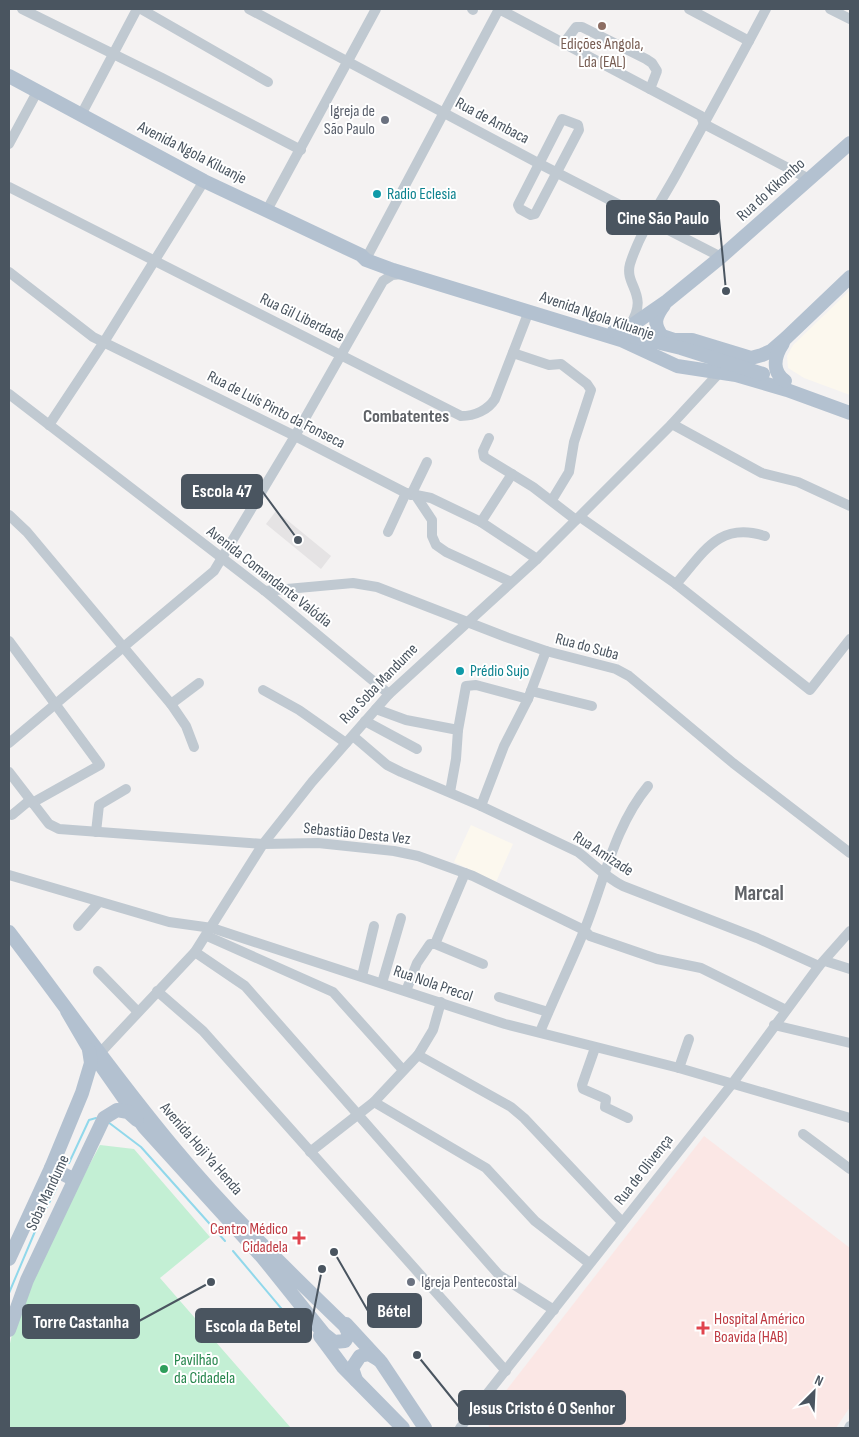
<svg xmlns="http://www.w3.org/2000/svg" width="859" height="1437" font-family="'Sofia Sans Condensed',sans-serif">
<rect width="100%" height="100%" fill="#f4f2f2"/>
<g fill="#fcf8ee">
<path d="M850,290V395L804,378L788,368L787,356L793,345Z"/>
<path d="M471,825L513,844L496,882L454,862Z"/>
</g>
<path fill="#e5e3e4" d="M276,511L331,556L321,569L266,524Z"/>
<path fill="#fbe7e5" d="M704,1136L850,1248V1407L836,1428H489L487,1415Z"/>
<path fill="#c3efd4" d="M100,1145L134,1149L210,1237L160,1278L291,1428H9C9,1405 5,1369 9,1348C24,1276 66,1209 100,1145Z"/>
<g fill="none" stroke-linecap="round" stroke-linejoin="round">
<g stroke="#91d8eb" stroke-width="2">
<path d="M108,1122L141,1147L225,1241"/>
<path d="M69,1163L89,1120L96,1118"/>
<path d="M233,1251L302,1333"/>
<path d="M9,1293L36,1229L57,1187"/>
</g>
<g stroke="#c0c9d1" stroke-width="10">
<path d="M22,9L162,78L301,150"/>
<path d="M141,9L268,82"/>
<path d="M249,9L538,163L721,257"/>
<path d="M472,9L473,10"/>
<path d="M689,9L749,41"/>
<path d="M830,9L850,19"/>
<path d="M564,43L576,27H582L646,59L652,63L657,71L650,89"/>
<path d="M81,115L137,9"/>
<path d="M562,119L578,125L579,130L535,214L531,215L520,209L518,205Z"/>
<path d="M9,144L37,92"/>
<path d="M9,187L461,416C475,416 488,410 495,399L529,311"/>
<path d="M267,210L376,9"/>
<path d="M368,255L499,9L701,116L704,124L809,179"/>
<path d="M9,272L93,337L295,436L406,493L431,498L481,522L537,559"/>
<path d="M630,325C650,294 624,286 630,264C640,232 661,202 677,173C707,118 737,64 766,9"/>
<path d="M513,353L549,365L561,364L587,384L591,390L574,442L569,472L552,500"/>
<path d="M9,394L265,591L389,694"/>
<path d="M672,424L762,473L798,482L850,506"/>
<path d="M49,425L104,342L204,181"/>
<path d="M489,438L483,451L484,457L533,487L576,520"/>
<path d="M411,495L427,462"/>
<path d="M416,496L432,520V536L436,545L446,552L511,582"/>
<path d="M9,515L27,532L171,704L186,726L194,747"/>
<path d="M580,517L676,584L810,690L850,639"/>
<path d="M481,522L512,474"/>
<path d="M388,532L406,493"/>
<path d="M676,584C704,552 719,521 765,536"/>
<path d="M265,591L353,583L377,587L506,637L546,651L616,669L629,676L733,763L850,853"/>
<path d="M9,641L100,765L32,803"/>
<path d="M263,690L299,710L346,743"/>
<path d="M531,691L592,706"/>
<path d="M171,704L199,683"/>
<path d="M376,709L406,720L458,730L456,759L450,792"/>
<path d="M365,721L417,749"/>
<path d="M458,730L466,686L476,685L528,699"/>
<path d="M353,736L387,765L401,772L481,806L578,852C594,864 605,877 623,886L757,938L819,966"/>
<path d="M9,743L214,571L295,436L383,281L392,275L403,274"/>
<path d="M9,772L49,824L59,829L263,844L318,843L394,851L418,856L473,876L584,930L590,936L657,959L701,968L786,1010"/>
<path d="M481,806L504,746L528,699L546,651"/>
<path d="M12,815L30,800"/>
<path d="M96,832L99,805L126,789"/>
<path d="M9,875L169,922L212,928L505,1024L679,1068L850,1118"/>
<path d="M78,926L99,902"/>
<path d="M207,936L333,992L403,1070"/>
<path d="M435,944L465,873"/>
<path d="M195,952L245,986L499,1275L554,1310"/>
<path d="M825,961L850,969"/>
<path d="M98,971L138,1012"/>
<path d="M362,976L374,926"/>
<path d="M382,983L401,918"/>
<path d="M157,991L203,1031L506,1371"/>
<path d="M406,991L417,963L430,944H435L483,964"/>
<path d="M499,997L548,1012"/>
<path d="M774,1025L850,1043"/>
<path d="M540,1032C554,998 570,965 584,931C604,882 614,827 648,786"/>
<path d="M595,1048L582,1085L583,1089L606,1099L605,1107L628,1118"/>
<path d="M100,1053L195,952L263,844L312,782L389,694L537,559L672,424L720,372"/>
<path d="M418,1055L511,1107L524,1118L622,1222"/>
<path d="M679,1068L689,1039"/>
<path d="M374,1102L486,1168L535,1221L589,1263"/>
<path d="M803,1134L850,1169"/>
<path d="M310,1152L374,1102L418,1055L433,1030L441,1002"/>
<path d="M460,1428L732,1084L819,966L850,931"/>
<path d="M849,1428L850,1426"/>
</g>
<g stroke="#b3c1d0" stroke-width="14">
<path d="M9,76L204,181L361,255L366,260L393,270L621,340L677,366L736,375L787,390L850,413"/>
<path d="M664,305C655,317 653,324 662,336L674,340H692L751,358L762,355L771,351L786,338L850,277"/>
<path d="M614,331L628,328L667,301L721,257L850,143"/>
<path d="M627,335L681,348L763,374"/>
<path d="M783,343C775,355 771,371 785,381"/>
<path d="M9,932C64,1004 116,1079 175,1149C227,1212 286,1269 345,1326L349,1334L345,1341L334,1342L324,1334L263,1258L144,1127L88,1047L67,1011"/>
<path d="M51,1168L73,1179"/>
<path d="M9,1259L51,1168L82,1093L91,1063L89,1050"/>
<path d="M346,1324L381,1362L425,1428"/>
<path d="M9,1330L27,1280L104,1118L117,1110L128,1112L137,1120"/>
<path d="M320,1336L343,1367L403,1428"/>
<path d="M356,1380L352,1368L360,1356L369,1354L379,1360"/>
</g>
</g>
<circle fill="#8d6e63" stroke="#fff" stroke-width="2" cx="602" cy="26" r="5"/>
<g fill="#6b7280" stroke="#fff" stroke-width="2">
<circle cx="385" cy="120" r="5"/>
<circle cx="411" cy="1282" r="5"/>
</g>
<g fill="#0f9aa8" stroke="#fff" stroke-width="2">
<circle cx="377" cy="194" r="5"/>
<circle cx="460" cy="671" r="5"/>
</g>
<g fill="#e0444e" stroke="#fff" stroke-width="2">
<path d="M296.5 1230.5h5v5h5v5h-5v5h-5v-5h-5v-5h5z"/>
<path d="M700.5 1320.5h5v5h5v5h-5v5h-5v-5h-5v-5h5z"/>
</g>
<circle fill="#2e9e5b" stroke="#fff" stroke-width="2" cx="164" cy="1369" r="5"/>
<g text-anchor="middle" dominant-baseline="central" stroke-width="4" stroke-linejoin="round" paint-order="stroke">
<g font-size="16" fill="#785e54" stroke="#fff">
<text x="602" y="44">Edições Angola,<tspan x="602" dy="18">Lda (EAL)</tspan></text>
</g>
<g font-size="16" fill="#5b616d" stroke="#fff" text-anchor="end">
<text x="375" y="111">Igreja de<tspan x="375" dy="18">São Paulo</tspan></text>
<text x="421" y="1282" text-anchor="start">Igreja Pentecostal</text>
</g>
<g font-size="16" fill="#4a5560" stroke="#fff">
<text transform="translate(492 121) rotate(28)">Rua de Ambaca</text>
<text transform="translate(192 153) rotate(27)">Avenida Ngola Kiluanje</text>
<text transform="translate(771 190) rotate(-42)">Rua do Kikombo</text>
<text transform="translate(597 316) rotate(19)">Avenida Ngola Kiluanje</text>
<text transform="translate(302 318) rotate(26)">Rua Gil Liberdade</text>
<text transform="translate(276 410) rotate(27)">Rua de Luís Pinto da Fonseca</text>
<text transform="translate(269 577) rotate(38)">Avenida Comandante Valódia</text>
<text transform="translate(587 647) rotate(15)">Rua do Suba</text>
<text transform="translate(379 684) rotate(-46)">Rua Soba Mandume</text>
<text transform="translate(357 834) rotate(6)">Sebastião Desta Vez</text>
<text transform="translate(603 854) rotate(33)">Rua Amizade</text>
<text transform="translate(433 984) rotate(19)">Rua Nola Precol</text>
<text transform="translate(201 1149) rotate(49)">Avenida Hoji Ya Henda</text>
<text transform="translate(644 1170) rotate(-52)">Rua de Olivença</text>
<text transform="translate(48 1193) rotate(-65)">Soba Mandume</text>
</g>
<g font-size="16" fill="#0d838f" stroke="#fff" text-anchor="start">
<text x="387" y="194">Radio Eclesia</text>
<text x="470" y="671">Prédio Sujo</text>
</g>
<g font-size="16" fill="#be3a42" stroke="#fff" text-anchor="end">
<text x="288" y="1229">Centro Médico<tspan x="288" dy="18">Cidadela</tspan></text>
<text x="714" y="1319" text-anchor="start">Hospital Américo<tspan x="714" dy="18">Boavida (HAB)</tspan></text>
</g>
<g font-size="16" fill="#27864d" stroke="#fff" text-anchor="start">
<text x="174" y="1360">Pavilhão<tspan x="174" dy="18">da Cidadela</tspan></text>
</g>
<g font-size="18" font-weight="bold" fill="#5f6267" stroke="#fff">
<text x="406" y="416">Combatentes</text>
</g>
<g font-size="21" font-weight="bold" fill="#5f6267" stroke="#fff">
<text x="759" y="893">Marcal</text>
</g>
</g>
<path fill="none" stroke="#4a5560" stroke-width="2" d="M726 291L719 218M298 540L262 491M334 1252L368 1311M211 1282L139 1321M322 1269L311 1326M417 1355L459 1407"/>
<g fill="#4a5560" stroke="#fff" stroke-width="2">
<circle cx="726" cy="291" r="5"/>
<circle cx="298" cy="540" r="5"/>
<circle cx="334" cy="1252" r="5"/>
<circle cx="211" cy="1282" r="5"/>
<circle cx="322" cy="1269" r="5"/>
<circle cx="417" cy="1355" r="5"/>
</g>
<g fill="#4a5560" stroke="#4a5560" stroke-width="2">
<rect x="607" y="201" width="112" height="33" rx="5"/>
<rect x="182" y="475" width="80" height="33" rx="5"/>
<rect x="368" y="1294" width="53" height="33" rx="5"/>
<rect x="23" y="1305" width="116" height="33" rx="5"/>
<rect x="196" y="1309" width="115" height="33" rx="5"/>
<rect x="459" y="1391" width="166" height="33" rx="5"/>
</g>
<g font-size="18" text-anchor="middle" font-weight="bold" fill="#fff">
<text x="663" y="224">Cine São Paulo</text>
<text x="222" y="497">Escola 47</text>
<text x="394" y="1317">Bétel</text>
<text x="81" y="1328">Torre Castanha</text>
<text x="253" y="1332">Escola da Betel</text>
<text x="542" y="1414">Jesus Cristo é O Senhor</text>
</g>
<rect width="859" height="1437" fill="none" stroke="#4a5560" stroke-width="20"/>
<g transform="translate(814 1392) rotate(24)" stroke="#ffffff" stroke-width="4" paint-order="stroke">
<path d="M0-4L9 19L0 12L-9 19Z" fill="#4a5560"/>
<text y="-8" font-size="14" font-weight="bold" text-anchor="middle" fill="#4a5560">N</text>
</g>
</svg>
